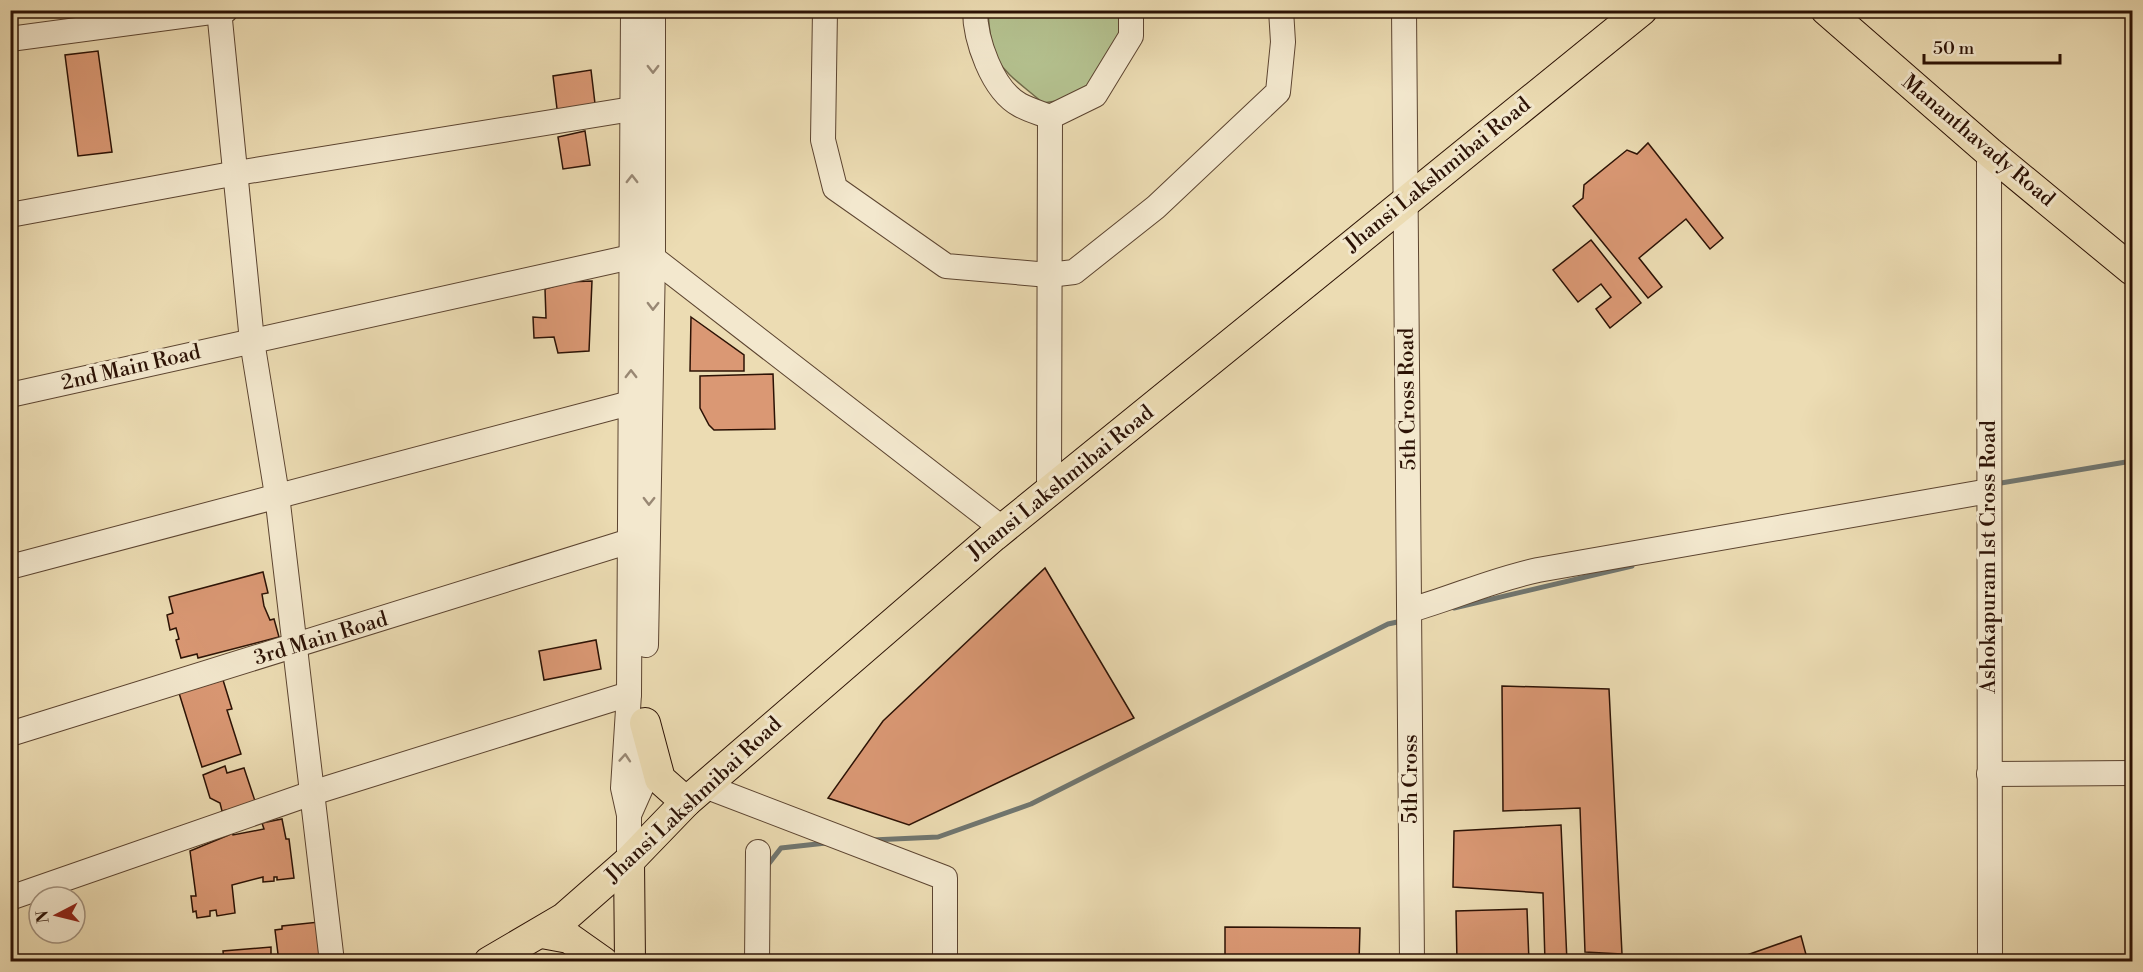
<svg xmlns="http://www.w3.org/2000/svg" width="2143" height="972" font-family="'Libre Bodoni',serif">
<rect width="100%" height="100%" fill="#ecdcb3"/>
<filter id="stains"><feTurbulence type="fractalNoise" baseFrequency=".00333" numOctaves="4"/><feColorMatrix values="0 0 0 0 .2 0 0 0 0 .09 0 0 0 0 .02 0 0 0 .5 -.17"/></filter>
<radialGradient id="worn" r=".72"><stop offset=".6" stop-color="#630" stop-opacity="0"/><stop offset="1" stop-color="#630" stop-opacity=".3"/></radialGradient>
<path fill="#b4c18f" stroke="#706a4a" stroke-width="1.5" d="M988,11H1119L1120,32L1083,97L1043,103C1002,68 991,68 988,11Z"/>
<g fill="none" stroke-linecap="round" stroke-linejoin="round">
<g stroke="#707670" stroke-width="5">
<path d="M1995,484L2132,461"/>
<path d="M1454,608L1632,566"/>
<path d="M872,840L938,837L1031,804L1388,624L1402,621"/>
<path d="M767,866L781,848L826,843"/>
</g>
</g>
<g fill="#da9874" stroke="#2c1205" stroke-width="1.5">
<path d="M98,51L112,152L78,156L65,55Z"/>
<path d="M591,70L596,112L558,117L553,76Z"/>
<path d="M585,131L590,165L563,169L558,137Z"/>
<path d="M1648,143L1723,238L1710,249L1686,219L1639,258L1662,287L1648,298L1573,206L1583,198L1584,185L1627,150L1637,154Z"/>
<path d="M1591,240L1641,303L1610,328L1596,309L1611,297L1601,284L1578,302L1553,270Z"/>
<path d="M592,281L589,351L558,353L554,337L534,338L533,317L546,318L545,289L568,282Z"/>
<path d="M691,317L744,355V371H690Z"/>
<path d="M773,374L775,429L714,430L709,425L700,408V376Z"/>
<path d="M1045,568L1134,718L909,825L828,798L883,721Z"/>
<path d="M263,572L268,593L262,594L264,606L270,620L274,619L279,637L198,658L197,654L181,658L176,640L179,639L176,628L170,630L167,615L173,613L169,597Z"/>
<path d="M596,640L601,669L544,680L539,651Z"/>
<path d="M223,680L232,709L227,710L241,754L202,767L179,693Z"/>
<path d="M1502,686L1609,689L1622,954L1585,952L1580,808L1503,811Z"/>
<path d="M225,766L227,773L244,768L258,810L236,808L222,811L220,803L210,798L203,775Z"/>
<path d="M282,819L286,839H289L294,878L277,880V877H274V881L263,882V877L232,885L235,913L217,916L216,910L210,911V916L197,918L196,911L193,912L191,896H196L190,851L229,835L231,829L233,835L264,829L262,823Z"/>
<path d="M1561,825L1567,962H1545L1543,893L1453,887L1454,831Z"/>
<path d="M1527,909L1529,962H1457L1456,911Z"/>
<path d="M319,922L324,962H279L275,930L282,929V926Z"/>
<path d="M1225,927L1360,928L1359,962H1197L1225,959Z"/>
<path d="M1801,936L1808,962H1727Z"/>
<path d="M271,947V962H224L223,951Z"/>
</g>
<g fill="none" stroke-linecap="round" stroke-linejoin="round">
<defs>
<g id="minor">
<path d="M219,10L252,341L277,495L332,962"/>
<path d="M825,10L823,140L835,188L946,266L1049,275L1074,272L1156,207L1278,92L1283,42L1281,10"/>
<path d="M975,10C975,39 992,90 1020,105C1029,110 1040,113 1050,117L1095,95L1131,36V10"/>
<path d="M1404,10L1412,962"/>
<path d="M10,39L226,10"/>
<path d="M1989,152L1990,962"/>
<path d="M10,215L237,173L632,109"/>
<path d="M10,395L631,257L653,258L1003,529"/>
<path d="M1049,492L1050,117"/>
<path d="M10,567L630,403"/>
<path d="M1410,610C1453,598 1494,579 1538,570L1989,491"/>
<path d="M646,645L653,258V10"/>
<path d="M10,734L630,541"/>
<path d="M1989,774L2132,773"/>
<path d="M705,786L945,878V962"/>
<path d="M629,815L641,788L644,736"/>
<path d="M629,861V815L623,788L629,694L633,10"/>
<path d="M10,898L312,793L629,694"/>
<path d="M757,962L758,852"/>
</g>
<g id="major">
<path d="M1826,10L1989,152L2132,270"/>
<path d="M645,723L660,779L686,802"/>
<path d="M629,861L630,962"/>
<path d="M542,933L569,938L603,962"/>
<path d="M489,962L564,918L629,861L686,802L994,536L1642,10"/>
</g>
</defs>
<use href="#minor" stroke="#5c4430" stroke-width="26"/>
<use href="#major" stroke="#2c1205" stroke-width="32"/>
<use href="#minor" stroke="#f3e8ce" stroke-width="24"/>
<use href="#major" stroke="#ecdcb3" stroke-width="30"/>
</g>
<defs><path id="oneway-chevron" d="M-2-3.5L2.5 0L-2 3.5" fill="none" stroke-width="1.6" stroke-linecap="round" stroke-linejoin="round" transform="scale(1.5)"/></defs>
<g stroke="#998874">
<use href="#oneway-chevron" transform="translate(653 69) rotate(90)"/>
<use href="#oneway-chevron" transform="translate(632 179) rotate(-90)"/>
<use href="#oneway-chevron" transform="translate(653 306) rotate(91)"/>
<use href="#oneway-chevron" transform="translate(631 374) rotate(-90)"/>
<use href="#oneway-chevron" transform="translate(649 501) rotate(91)"/>
<use href="#oneway-chevron" transform="translate(625 758) rotate(-86)"/>
</g>
<g text-anchor="middle" dominant-baseline="central" stroke-width="6" stroke-linejoin="round" paint-order="stroke">
<g font-size="21" fill="#2c1205" stroke="#f3e8ce">
<text transform="translate(1978 141) rotate(40)">Mananthavady Road</text>
<text transform="translate(1438 175) rotate(-39)">Jhansi Lakshmibai Road</text>
<text transform="translate(131 368) rotate(-13)">2nd Main Road</text>
<text transform="translate(1408 399) rotate(-91)">5th Cross Road</text>
<text transform="translate(1061 483) rotate(-39)">Jhansi Lakshmibai Road</text>
<text transform="translate(1989 557) rotate(-90)">Ashokapuram 1st Cross Road</text>
<text transform="translate(321 639) rotate(-17)">3rd Main Road</text>
<text transform="translate(1411 779) rotate(-90)">5th Cross</text>
<text transform="translate(694 800) rotate(-43)">Jhansi Lakshmibai Road</text>
</g>
</g>
<rect width="2143" height="972" fill="none" stroke="#ecdcb3" stroke-width="36"/>
<rect x="12" y="12" width="2119" height="948" fill="none" stroke="#2c1205" stroke-width="3"/>
<rect x="18" y="18" width="2107" height="936" fill="none" stroke="#2c1205" stroke-width="1.5"/>
<g transform="translate(57 915) rotate(263)"><circle r="28" fill="#f3e8ce" stroke="#a3927e" stroke-width="1.5"/>
<path d="M0-4.5L10 22L0 15L-10 22Z" fill="#8f2418"/>
<text y="-9" font-size="16" font-weight="bold" text-anchor="middle" fill="#2c1205">N</text>
</g>
<path d="M1924 54v9h136v-9" fill="none" stroke="#2c1205" stroke-width="3"/>
<text x="1933" y="54" font-size="18" fill="#2c1205" stroke="#f3e8ce" stroke-width="4.5" paint-order="stroke">50 m</text>
<rect width="100%" height="100%" filter="url(#stains)"/>
<rect width="100%" height="100%" fill="url(#worn)"/>
</svg>
